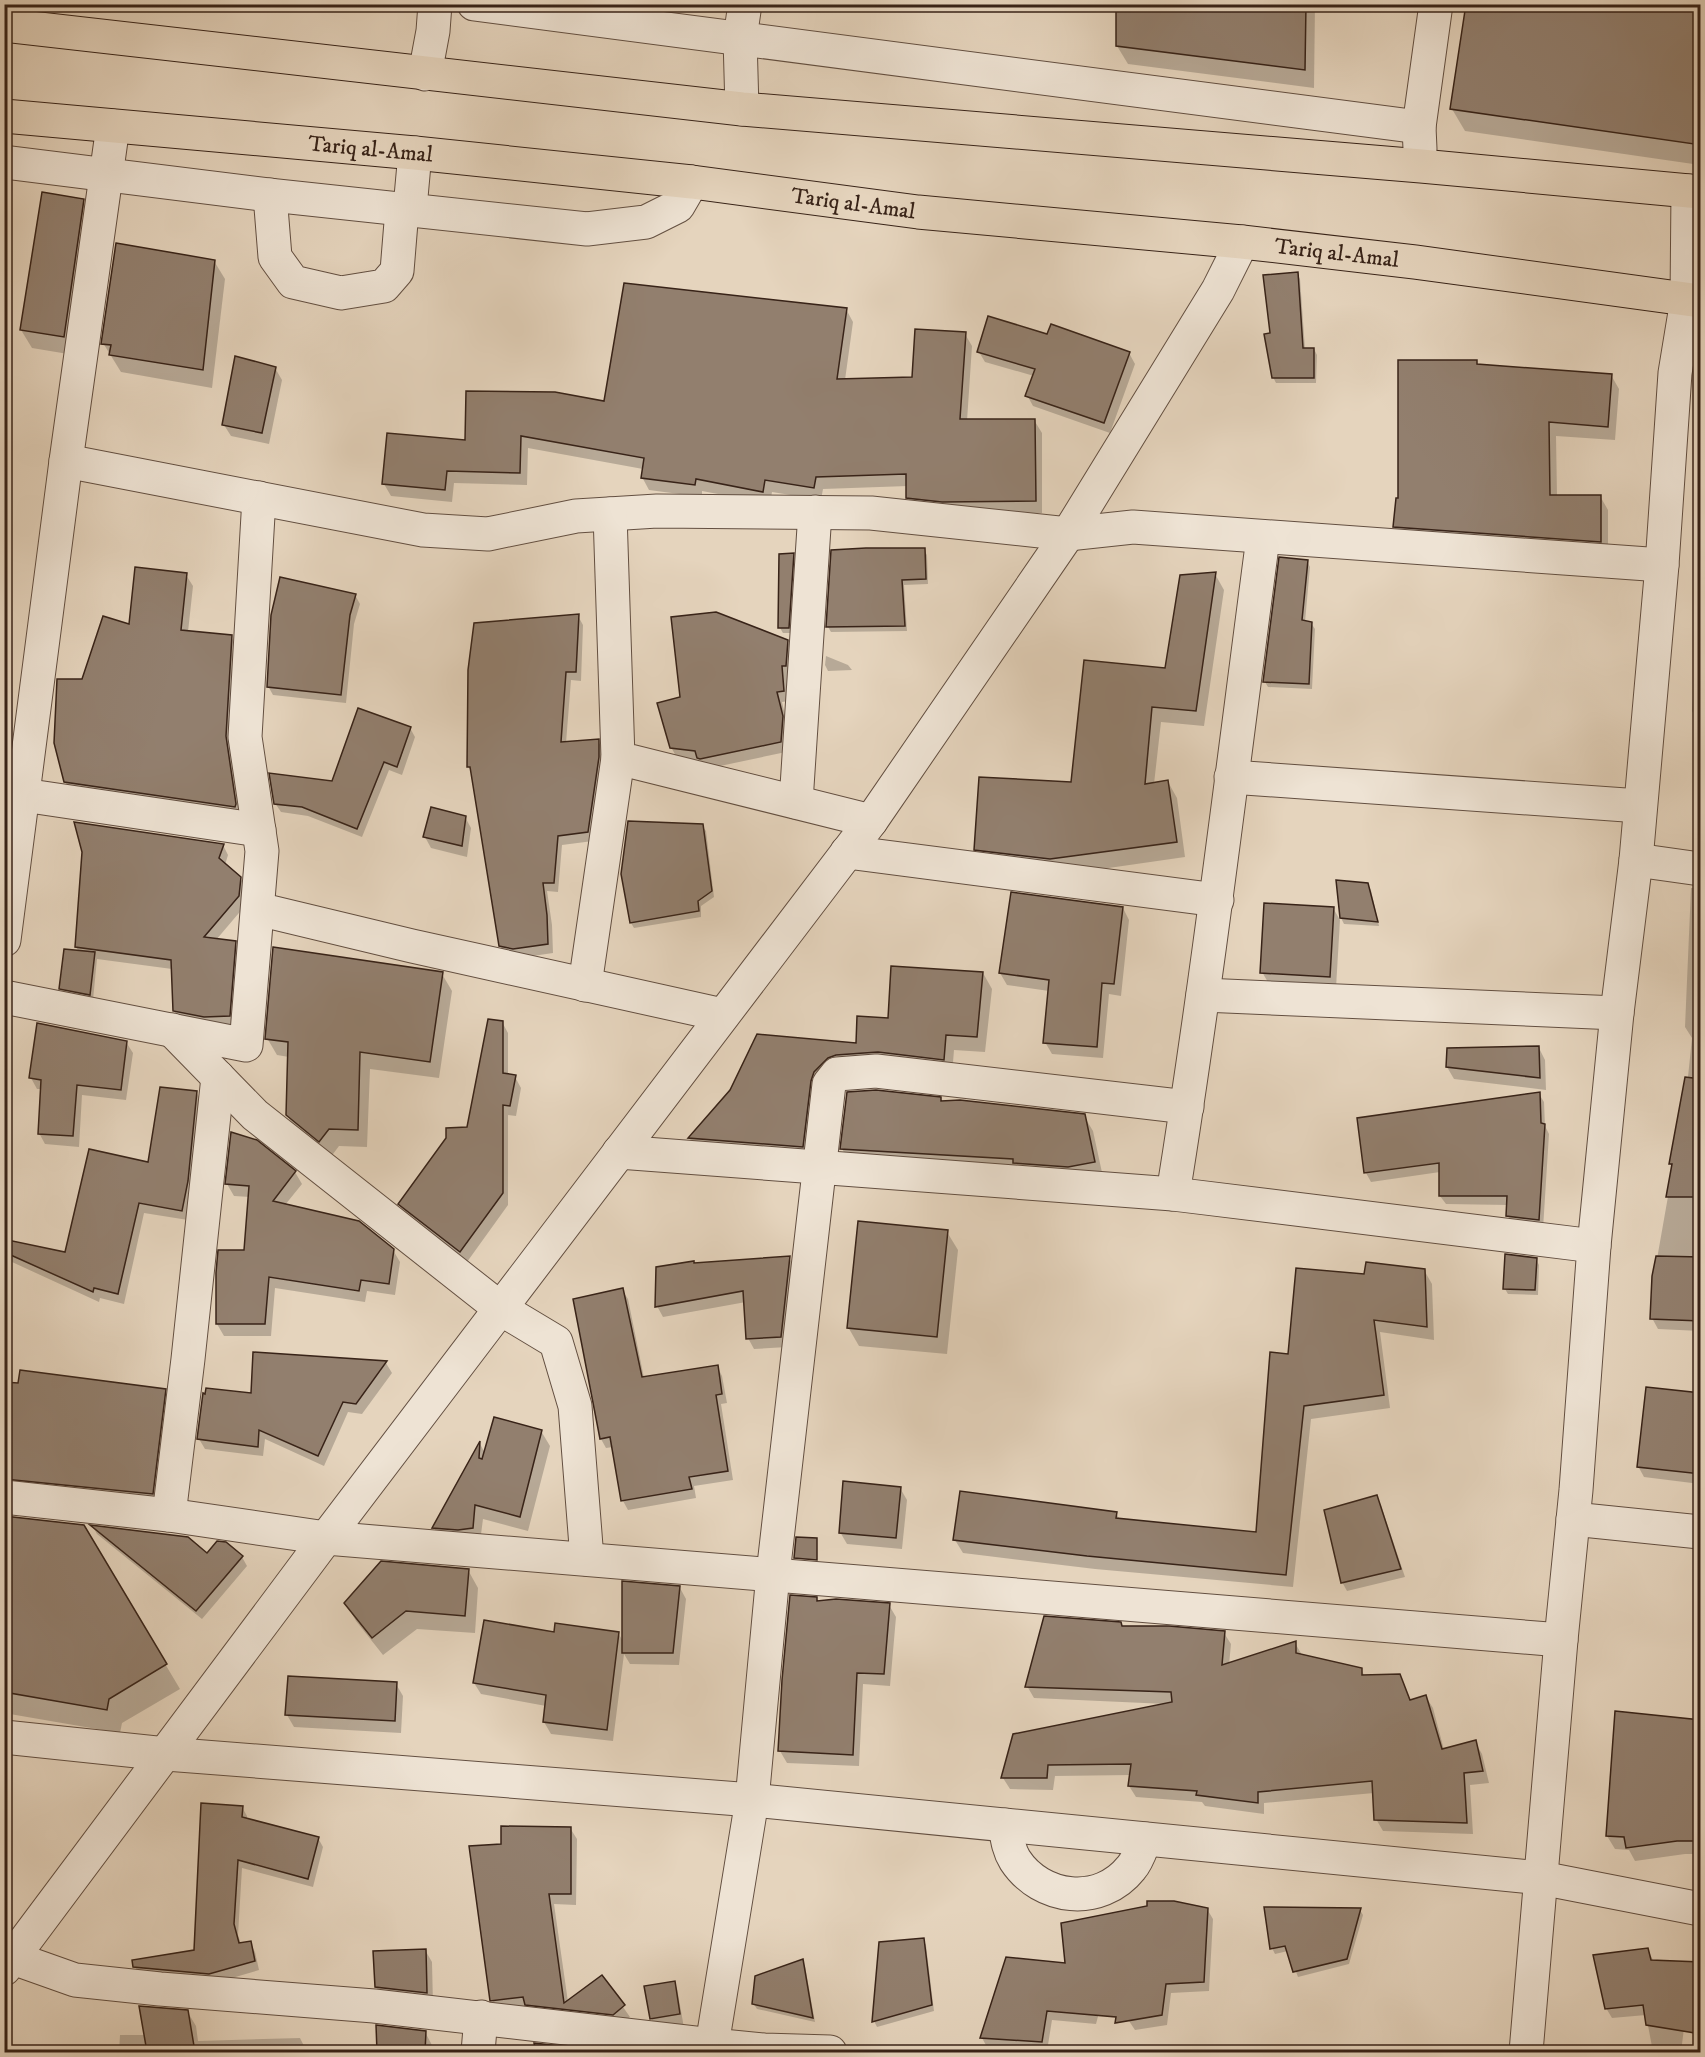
<svg xmlns="http://www.w3.org/2000/svg" width="1705" height="2057" font-family="'IM FELL DW Pica',serif">
<rect width="100%" height="100%" fill="#e5d4bd"/>
<filter id="stains"><feTurbulence type="fractalNoise" baseFrequency=".00333" numOctaves="4"/><feColorMatrix values="0 0 0 0 .2 0 0 0 0 .09 0 0 0 0 .02 0 0 0 .5 -.17"/></filter>
<radialGradient id="worn" r=".72"><stop offset=".6" stop-color="#630" stop-opacity="0"/><stop offset="1" stop-color="#630" stop-opacity=".3"/></radialGradient>
<g fill="#0003">
<path d="M360,4H420V10Z"/>
<path d="M1118,4H1315L1314,88L1128,64L1117,46Z"/>
<path d="M1700,4V165L1465,131L1452,109Z"/>
<path d="M83,200L93,218L74,355L32,348L21,330Z"/>
<path d="M214,261L225,279L212,388L121,372L103,343Z"/>
<path d="M1297,273L1300,279L1305,349H1314L1317,355L1316,383H1276L1273,377L1272,334Z"/>
<path d="M846,309L853,322L845,380L914,378L965,334L972,346L967,421L1034,420L1042,433V513L950,514L915,510L908,498V486L823,489L821,500L772,492L770,504L702,491V497L649,490L642,477L643,469L528,448L527,485L454,483L452,502L391,496L384,484L466,442L605,402Z"/>
<path d="M1048,336L1129,353L1135,364L1110,433L1033,406L1027,395L1034,376L985,362L979,352Z"/>
<path d="M1476,362L1478,365L1611,375L1619,389L1615,440L1556,436L1557,496H1600L1608,510V555L1402,540L1394,527Z"/>
<path d="M275,368L282,380L269,444L231,436L224,425Z"/>
<path d="M924,550L927,555L928,584L904,585L907,631L831,632L828,627Z"/>
<path d="M793,555L796,560L791,633H783L780,628Z"/>
<path d="M1307,561L1310,567L1305,622L1311,623L1315,629L1312,689L1268,687L1265,682Z"/>
<path d="M1215,574L1224,590L1204,726L1161,722L1154,784L1168,782L1177,798L1185,857L1060,875L985,865L976,849L1073,784L1167,669Z"/>
<path d="M186,575L193,586L188,632L231,637L238,648L241,816L72,793L65,782L83,681L130,626Z"/>
<path d="M355,595L360,604L354,624L346,703L273,695L268,686Z"/>
<path d="M578,616L583,625L581,681L571,680L566,743L598,741L603,750L593,841L562,845L558,892L547,891L552,925L553,953L519,958L505,955L500,945L473,774L468,766Z"/>
<path d="M787,641L793,652L791,676H787L789,701L782,702L788,728L786,752L706,769L700,760L677,758L671,747Z"/>
<path d="M826,656L848,665L852,670L828,671L825,665Z"/>
<path d="M1694,682H1700V722H1698L1692,711Z"/>
<path d="M410,728L415,737L402,775L389,770L362,837L308,816L281,812L275,803L333,783Z"/>
<path d="M465,817L471,828L467,857L431,848L425,837Z"/>
<path d="M702,826L706,831L714,897L701,906V917L634,928L631,923L623,874Z"/>
<path d="M223,845L228,855L225,865L240,878L246,888L244,907L216,940L235,943L241,953L235,1026L180,1021L174,1011L172,969L97,959L93,1000L63,994L60,988L79,952L76,947Z"/>
<path d="M1367,885L1371,890L1379,926L1344,924L1341,918Z"/>
<path d="M1691,888H1700V1331L1658,1329L1652,1318L1654,1276L1673,1168L1670,1164L1683,1125L1692,1038L1685,1027Z"/>
<path d="M1123,908L1129,920L1121,996L1109,994L1103,1058L1052,1054L1045,1042L1049,991L1007,985L1000,973Z"/>
<path d="M1333,908L1340,920L1336,988L1269,984L1262,972Z"/>
<path d="M983,973L992,989L985,1052L954,1050L952,1075L845,1070L811,1162L699,1154L690,1139L732,1091L857,1045L889,1019Z"/>
<path d="M442,974L452,991L439,1078L370,1069L367,1147L339,1146L330,1158L297,1132L287,1115L289,1057L277,1055L267,1038Z"/>
<path d="M502,1022L508,1033V1076L515,1077L521,1088L516,1116L508,1115V1205L467,1262L406,1215L400,1204L468,1129Z"/>
<path d="M126,1042L133,1053L126,1100L82,1095L79,1147L45,1144L39,1133L42,1089H37L31,1078Z"/>
<path d="M1539,1048L1545,1060L1546,1090L1454,1079L1447,1067Z"/>
<path d="M196,1092L202,1102L188,1220L144,1213L124,1304L100,1298L99,1302L12,1262L6,1251L66,1253L150,1164Z"/>
<path d="M1539,1094L1544,1102L1545,1126L1549,1134L1543,1229L1513,1225L1508,1216V1205L1446,1204L1440,1196V1172L1371,1182L1366,1173Z"/>
<path d="M940,1099L942,1102L1084,1116L1093,1131L1103,1177L851,1164L842,1149Z"/>
<path d="M295,1172L302,1184L285,1205L393,1250L400,1262L395,1295L367,1291L365,1302L275,1288L271,1336H224L217,1324L246,1252L250,1197L234,1196L227,1184Z"/>
<path d="M947,1232L958,1250L947,1354L859,1346L848,1327Z"/>
<path d="M789,1258L795,1268L787,1347L754,1349L748,1338L746,1302L663,1317L657,1306L694,1264Z"/>
<path d="M1536,1259L1539,1265L1538,1295L1508,1294L1505,1289Z"/>
<path d="M1424,1270L1432,1284L1434,1340L1380,1332L1390,1408L1311,1419L1293,1587L1095,1569L963,1553L955,1540L1116,1513L1120,1520L1257,1533L1289,1356L1366,1276Z"/>
<path d="M622,1290L628,1299L644,1378L717,1366L722,1376L727,1403L721,1404L733,1480L694,1486L696,1498L628,1510L623,1501L613,1447L606,1448L601,1439Z"/>
<path d="M255,1353L386,1363L392,1373L362,1414L348,1412L324,1466L265,1439L263,1456L205,1449L199,1439L252,1394Z"/>
<path d="M4,1383L165,1390L175,1408L162,1512L4,1500Z"/>
<path d="M1700,1395V1484L1644,1477L1638,1466Z"/>
<path d="M541,1431L550,1446L528,1531L483,1519L480,1542L442,1543L434,1528L480,1444L485,1453Z"/>
<path d="M900,1488L907,1500L902,1549L847,1544L840,1532Z"/>
<path d="M1376,1496L1381,1505L1405,1577L1347,1591L1342,1582Z"/>
<path d="M4,1517L83,1526L180,1689L122,1723L120,1733L4,1713Z"/>
<path d="M93,1527L207,1555L242,1557L247,1566L202,1619L97,1534Z"/>
<path d="M468,1570L478,1588L475,1633L417,1629L383,1655L356,1621L346,1603Z"/>
<path d="M680,1588L686,1599L679,1665L630,1664L624,1654L613,1741L551,1734L544,1722L546,1706L481,1694L474,1683L556,1634L618,1633L623,1641Z"/>
<path d="M818,1602L889,1605L896,1617L890,1686L863,1684L859,1766L787,1763L780,1751Z"/>
<path d="M1122,1628L1224,1633L1231,1644L1229,1665L1295,1643L1302,1655L1361,1669L1365,1677L1399,1676L1411,1701L1426,1697L1433,1708L1444,1750L1475,1742L1482,1754L1489,1783L1470,1785L1473,1834L1383,1831L1376,1819L1374,1793L1264,1803V1814L1205,1806L1202,1802L1136,1797L1129,1786L1131,1775L1055,1776L1053,1790L1010,1789L1003,1778L1166,1704L1034,1698L1027,1686Z"/>
<path d="M396,1684L403,1696L401,1733L294,1727L287,1715Z"/>
<path d="M1700,1721V1854H1685L1635,1861L1629,1850L1615,1849L1607,1836Z"/>
<path d="M242,1807L247,1816V1820L318,1838L323,1847L313,1887L242,1868L238,1935L241,1944L250,1943L255,1952L259,1970L215,1983L140,1976L135,1967L195,1952Z"/>
<path d="M570,1828L577,1839L576,1905L554,1904L568,2002L602,1977L630,2017L619,2025L498,2011L492,2000L503,1846Z"/>
<path d="M1207,1909L1213,1919L1209,1991L1171,1993L1167,2025L1135,2030L1129,2021L1133,1986L1107,1982L1096,2024L1052,2020L1047,2051L987,2047L982,2038L1066,1965Z"/>
<path d="M1360,1910L1363,1915L1349,1964L1298,1977L1288,1951L1275,1954L1272,1948Z"/>
<path d="M923,1940L926,1945L934,2011L877,2027L874,2021Z"/>
<path d="M425,1950L432,1962L433,2005L383,1999L376,1987Z"/>
<path d="M1648,1950L1654,1962L1691,1973L1681,2052H1653L1646,2015L1612,2018L1606,2008Z"/>
<path d="M802,1961L805,1966L815,2022L757,2009L753,2003Z"/>
<path d="M674,1982L677,1988L684,2028L654,2024L651,2018Z"/>
<path d="M187,2011L196,2026L198,2041L300,2038L305,2048L379,2049L425,2032L433,2047V2052H119L120,2035H146Z"/>
<path d="M536,2045L568,2049L570,2052H537Z"/>
</g>
<g fill="#927f6e" stroke="#382318" stroke-width="1.5">
<path d="M1116,4H1306L1305,70L1116,46Z"/>
<path d="M1466,4H1701V145L1450,109Z"/>
<path d="M42,192L84,199L64,337L20,330Z"/>
<path d="M116,243L215,260L203,370L109,355L111,345L101,344Z"/>
<path d="M1298,272L1303,348H1314V378H1272L1264,334L1270,333L1263,275Z"/>
<path d="M624,283L847,308L837,379L912,377L915,329L966,332L960,419H1035L1036,501L942,502L906,498V474L816,477L814,488L765,480L763,492L696,479L695,485L641,478L644,458L521,436L520,473L447,471L445,490L382,484L387,433L465,440L466,391L555,392L604,401Z"/>
<path d="M988,316L1047,334L1051,324L1130,352L1104,423L1025,396L1035,369L977,352Z"/>
<path d="M235,356L276,367L262,433L222,425Z"/>
<path d="M1398,360H1477V364L1612,374L1608,427L1549,422L1550,495H1601V542L1393,527L1396,498H1398Z"/>
<path d="M866,548H925L926,579L902,580L905,626L826,627L831,550Z"/>
<path d="M794,553L789,628H778L779,554Z"/>
<path d="M1279,557L1308,560L1302,620L1312,622L1309,684L1263,682Z"/>
<path d="M135,567L187,573L181,630L232,635L226,736L236,804L235,807L64,782L54,743L57,679H82L103,616L129,624Z"/>
<path d="M1216,572L1196,711L1152,707L1145,784L1168,780L1177,842L1050,859L974,850L979,777L1071,782L1084,660L1165,668L1180,575Z"/>
<path d="M280,577L356,594L350,615L341,695L267,687L271,615Z"/>
<path d="M716,612L788,640L786,666H782L784,691L777,692L783,716L781,742L700,759L697,758L695,751L670,748L657,703L680,697L671,617Z"/>
<path d="M579,614L576,672H566L561,742L599,739V757L588,832L558,836L554,883H543L547,915L548,944L513,949L499,946L470,767H467L468,670L474,623Z"/>
<path d="M358,708L411,727L397,767L384,762L357,829L302,807L274,804L269,773L332,781Z"/>
<path d="M431,807L466,816L462,846L423,837Z"/>
<path d="M628,821L703,824L712,891L698,901L699,911L630,923L621,874Z"/>
<path d="M74,822L224,844L219,858L241,877L239,896L204,937L236,941L230,1016L204,1017L173,1011L171,960L75,947L82,852Z"/>
<path d="M1336,880L1368,883L1378,922L1340,918Z"/>
<path d="M1011,892L1123,907L1114,984L1102,983L1097,1047L1043,1043L1049,980L999,973Z"/>
<path d="M1264,903L1334,907L1330,977L1260,973Z"/>
<path d="M273,947L443,972L430,1062L360,1052L358,1130L329,1129L319,1142L286,1115L288,1042L265,1039Z"/>
<path d="M64,949L95,952L90,995L59,989Z"/>
<path d="M891,966L983,972L977,1037L946,1035L944,1060L878,1052L836,1055L828,1058L814,1072L811,1081L803,1147L688,1138L730,1090L757,1034L856,1043L857,1016L888,1018Z"/>
<path d="M488,1019L503,1021V1073L516,1075L510,1106L503,1105V1193L460,1252L398,1204L446,1138V1128L467,1127Z"/>
<path d="M37,1023L127,1041L121,1090L77,1085L73,1136L38,1134L41,1080L29,1078Z"/>
<path d="M1539,1046L1540,1078L1446,1067L1447,1048Z"/>
<path d="M1685,1077L1701,1079V1197H1666L1672,1164H1669Z"/>
<path d="M160,1087L197,1091L188,1181L182,1211L139,1203L118,1294L94,1288L93,1292L4,1252L8,1240L65,1252L89,1149L148,1162Z"/>
<path d="M876,1090L941,1097V1101L960,1100L1085,1114L1095,1162L1068,1167L1013,1163V1159L840,1149L847,1092Z"/>
<path d="M1540,1092L1541,1123L1545,1124L1539,1220L1506,1216L1507,1196H1439V1163L1364,1173L1357,1118Z"/>
<path d="M231,1132L257,1140L296,1171L273,1201L359,1221L394,1249L389,1284L361,1280L359,1291L269,1277L265,1324H216V1273L218,1250H244L249,1186L225,1184Z"/>
<path d="M858,1221L948,1230L937,1337L847,1328Z"/>
<path d="M1505,1254L1537,1258L1535,1290L1503,1289Z"/>
<path d="M790,1256L781,1337L746,1339L743,1291L655,1307L656,1267L694,1261V1263Z"/>
<path d="M1656,1256L1701,1257V1321L1650,1319L1652,1276Z"/>
<path d="M1366,1262L1425,1269L1427,1327L1374,1320L1384,1395L1304,1406L1286,1575L1087,1556L953,1540L960,1491L1117,1512L1116,1518L1256,1532L1270,1352L1288,1354L1296,1268L1364,1274Z"/>
<path d="M623,1288L642,1377L718,1365L722,1394L716,1395L728,1471L689,1477L692,1489L621,1501L610,1437L600,1439L573,1299Z"/>
<path d="M253,1352L387,1361L356,1404L343,1402L318,1456L259,1430L258,1447L197,1439L203,1393L205,1394L206,1388L251,1393Z"/>
<path d="M20,1370L166,1389L153,1494L4,1479V1382L18,1383Z"/>
<path d="M1646,1387L1701,1393V1474L1637,1467Z"/>
<path d="M494,1417L542,1430L520,1517L475,1505L473,1528L458,1530L432,1528L480,1441L479,1458L482,1459Z"/>
<path d="M843,1481L901,1487L896,1538L839,1533Z"/>
<path d="M1377,1495L1401,1569L1341,1583L1324,1510Z"/>
<path d="M4,1516L84,1525L167,1664L109,1699L107,1710L4,1692Z"/>
<path d="M90,1525L188,1537L207,1553L217,1541L226,1542L243,1556L196,1611Z"/>
<path d="M796,1537L817,1538V1560L794,1558Z"/>
<path d="M381,1561L469,1569L465,1616L406,1611L372,1638L344,1603Z"/>
<path d="M622,1581L680,1586L673,1653H622Z"/>
<path d="M790,1595L817,1597V1601L836,1599L890,1603L884,1674L857,1673L853,1755L778,1751L782,1680Z"/>
<path d="M1044,1616L1121,1622L1122,1626H1169L1225,1631L1222,1665L1296,1641V1653L1362,1668V1675L1400,1674L1410,1700L1426,1695L1442,1749L1476,1740L1483,1771L1464,1773L1467,1823L1374,1820L1372,1781L1258,1792V1803L1196,1795L1197,1791L1128,1786L1131,1764L1048,1765L1047,1778H1001L1013,1734L1172,1702L1171,1692L1025,1687Z"/>
<path d="M484,1620L554,1632L555,1623L619,1632L607,1730L543,1722L546,1695L473,1683Z"/>
<path d="M288,1676L397,1682L395,1721L285,1715Z"/>
<path d="M1615,1711L1701,1720V1841H1677L1626,1848L1624,1837L1606,1836Z"/>
<path d="M201,1803L243,1806L242,1817L319,1837L308,1879L238,1860L234,1924L239,1943L251,1941L255,1961L209,1974L133,1967L132,1960L194,1950Z"/>
<path d="M501,1826L571,1827V1894H549L564,2003L602,1975L625,2005L613,2015L525,2005L523,1997L490,2001L469,1846L501,1844Z"/>
<path d="M1147,1901H1174L1208,1908L1204,1982L1166,1984L1162,2015L1115,2023L1116,2017L1047,2011L1042,2042L980,2038L1006,1957L1065,1963L1061,1923L1147,1906Z"/>
<path d="M1264,1907L1361,1908L1347,1959L1293,1972L1285,1946L1270,1949Z"/>
<path d="M924,1938L932,2005L872,2022L879,1942Z"/>
<path d="M1648,1948L1651,1960L1701,1962V2034L1646,2025L1643,2005L1605,2009L1593,1955Z"/>
<path d="M426,1949L427,1993L375,1987L373,1951Z"/>
<path d="M803,1959L813,2018L752,2004L755,1976Z"/>
<path d="M675,1981L680,2014L650,2019L644,1986Z"/>
<path d="M139,2006L188,2010L195,2052H147Z"/>
<path d="M376,2025L426,2031L425,2052H377Z"/>
<path d="M534,2043L569,2047L562,2052H536Z"/>
</g>
<g fill="none" stroke-linecap="round" stroke-linejoin="round">
<defs>
<g id="minor">
<path d="M474,4L1419,127"/>
<path d="M425,74L433,31L435,4"/>
<path d="M742,109L740,38L745,4"/>
<path d="M1420,149L1419,127L1436,4"/>
<path d="M4,162L270,195L587,229L646,222L678,206L692,182"/>
<path d="M270,195L275,257L293,282L341,293L384,286L397,271L402,210"/>
<path d="M410,208L415,153"/>
<path d="M66,461L423,530L488,534L576,516L657,511L871,513L1068,534L1133,527L1662,565"/>
<path d="M610,514L618,758L871,821"/>
<path d="M1231,777L1640,806"/>
<path d="M23,795L259,830"/>
<path d="M796,802L815,512"/>
<path d="M847,852L1217,900"/>
<path d="M1636,860L1700,869"/>
<path d="M258,909L412,946L723,1015"/>
<path d="M4,940L66,461L113,126"/>
<path d="M585,985L618,758"/>
<path d="M1203,995L1617,1013"/>
<path d="M4,997L246,1045L262,851L245,737L259,498"/>
<path d="M172,1030L255,1115L501,1309L556,1342L575,1406L587,1559"/>
<path d="M619,1152L1173,1194L1594,1246"/>
<path d="M1173,1194C1208,976 1234,757 1263,538"/>
<path d="M4,1497L169,1515L326,1538L1561,1640"/>
<path d="M169,1515L188,1359L218,1077"/>
<path d="M1573,1519L1700,1532"/>
<path d="M4,1737L166,1754L752,1800L1541,1878L1700,1909"/>
<path d="M1005,1825C1007,1837 1008,1849 1015,1860C1041,1900 1100,1907 1131,1868C1138,1860 1141,1849 1145,1839"/>
<path d="M4,1957L13,1958L75,1980L160,1989L374,2006L712,2045L752,1800L773,1574L829,1084L837,1074L876,1071L1187,1107"/>
<path d="M4,1969L326,1538L871,821L1068,534L1218,290L1242,242"/>
<path d="M478,2052L481,2017"/>
<path d="M712,2052V2045L764,2050L830,2052"/>
<path d="M1526,2052L1561,1640L1576,1490L1594,1246L1617,1013L1636,860L1662,565L1675,373L1687,300L1688,191"/>
</g>
<g id="highway">
<path d="M4,25L742,109L1421,166L1700,192"/>
<path id="s1" d="M4,116L415,153L692,182L918,212L1242,242L1415,262L1700,301"/>
</g>
</defs>
<use href="#minor" stroke="#634f41" stroke-width="35"/>
<use href="#highway" stroke="#382318" stroke-width="35"/>
<use href="#minor" stroke="#eee3d4" stroke-width="33"/>
<use href="#highway" stroke="#e5d4bd" stroke-width="33"/>
</g>
<g text-anchor="middle" dominant-baseline="central" stroke-width="4.5" stroke-linejoin="round" paint-order="stroke">
<g font-size="22" fill="#382318" stroke="#eee3d4">
<text stroke="none"><textPath href="#s1" startOffset="368">Tariq al-Amal</textPath></text>
<text stroke="none"><textPath href="#s1" startOffset="854">Tariq al-Amal</textPath></text>
<text stroke="none"><textPath href="#s1" startOffset="1340">Tariq al-Amal</textPath></text>
</g>
</g>
<rect width="1705" height="2057" fill="none" stroke="#e5d4bd" stroke-width="24"/>
<rect x="6" y="6" width="1693" height="2045" fill="none" stroke="#382318" stroke-width="3"/>
<rect x="12" y="12" width="1681" height="2033" fill="none" stroke="#382318" stroke-width="1.5"/>
<rect width="100%" height="100%" filter="url(#stains)"/>
<rect width="100%" height="100%" fill="url(#worn)"/>
</svg>
